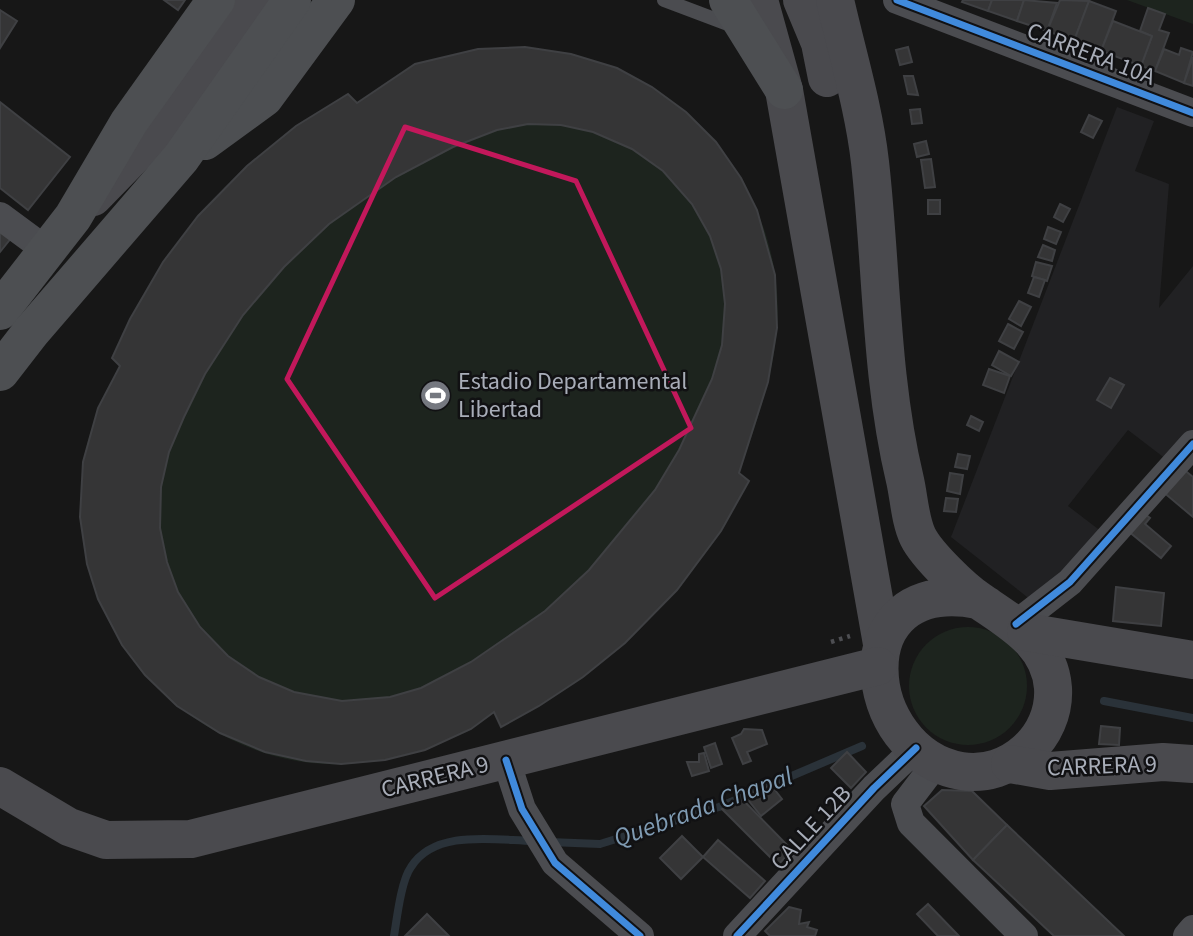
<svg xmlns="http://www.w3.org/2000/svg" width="1193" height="936" font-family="'Source Sans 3',sans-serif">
<rect width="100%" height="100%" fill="#171717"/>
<path fill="#212123" d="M1117,107L1154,121L1135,171L1169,184L1159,308L1193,266V444L1175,466L1128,430L1068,506L1102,532L1041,608L951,537Z"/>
<g fill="#1d241e">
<path d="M1127,0H1193V24Z"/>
<path d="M525,47C557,51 588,56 618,69C717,112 786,220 777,329C773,378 755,427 739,473L749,481L721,531L583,677L501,727L494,713C455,740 423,750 377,758C365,760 353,763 341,764C238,768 137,694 100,602C91,581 93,551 91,528C88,507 81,480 84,460C89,426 104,396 120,366L112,358C164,247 240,154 348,94L358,103L415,64L478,49Z"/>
<circle cx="968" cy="686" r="59"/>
</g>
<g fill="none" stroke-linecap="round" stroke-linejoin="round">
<g stroke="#2a3239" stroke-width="8">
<path d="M1104,701L1193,718"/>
<path d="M549,842L600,844L719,807L862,746"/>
<path d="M394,936C397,918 401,881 411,867C435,829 494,840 533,841"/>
</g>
</g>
<g fill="#353536" stroke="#3f4043" stroke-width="2" fill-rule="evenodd">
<path d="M164,0H185L178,10Z"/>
<path d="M963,0H992L988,11L962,2Z"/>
<path d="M992,0H1024L1017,21L988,11Z"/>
<path d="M1024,0L1057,3L1047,31L1017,21Z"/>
<path d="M1060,0L1089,1L1074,41L1047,31Z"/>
<path d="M1089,1L1116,11L1101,51L1074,41Z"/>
<path d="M1148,8L1165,14L1159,30L1169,33L1155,71L1141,66L1152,36L1140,31Z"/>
<path d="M0,10L17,21L0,48Z"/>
<path d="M1113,21L1152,36L1141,66L1101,51Z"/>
<path d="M525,47L571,54L617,68L652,87L686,112L716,142L741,178L757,210L775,275L777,328L768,382L739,473L749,481L721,531L677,590L625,643L583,677L539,706L501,727L494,712L471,729L425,750L385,760L341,764L306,761L265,752L220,733L177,706L145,675L122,645L98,599L87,564L80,517L83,462L98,408L120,366L112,358L130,319L163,262L198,216L247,166L296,126L348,94L357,103L415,64L478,49ZM528,124L561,125L593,132L632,149L663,171L692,204L710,236L721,269L725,304L722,345L712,379L679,450L655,490L589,570L545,611L471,662L421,688L390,697L342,701L294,692L259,677L228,656L200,627L178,592L167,562L160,528L161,487L169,452L184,417L205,374L243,315L284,267L329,224L396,177L453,147L497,130Z"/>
<path d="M908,47L912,62L900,65L896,50Z"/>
<path d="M1181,48L1193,52L1184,83L1155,71L1164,49L1179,55Z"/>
<path d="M1193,57V86L1184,83Z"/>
<path d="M904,76H913L918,95L908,94Z"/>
<path d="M0,102L70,157L28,210L0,188Z"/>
<path d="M920,109L922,123L912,124L910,110Z"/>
<path d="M1089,115L1102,121L1093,138L1081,132Z"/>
<path d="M926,141L929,154L917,157L914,144Z"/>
<path d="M931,159L935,187L925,188L921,160Z"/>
<rect x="928" y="200" width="12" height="14"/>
<path d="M1060,204L1070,209L1063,222L1054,217Z"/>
<path d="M1048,227L1061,232L1056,244L1044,239Z"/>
<path d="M0,228L12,237L0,252Z"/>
<path d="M1043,245L1055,250L1052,261L1038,257Z"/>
<path d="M1036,262L1052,266L1047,281L1032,276Z"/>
<path d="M1034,277L1045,280L1039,297L1028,293Z"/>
<path d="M1019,301L1031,307L1021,326L1009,319Z"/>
<path d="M1008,324L1023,332L1014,349L999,341Z"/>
<path d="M999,351L1019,362L1011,376L992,365Z"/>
<path d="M989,369L1010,376L1004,393L983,385Z"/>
<path d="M1110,378L1124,385L1111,408L1097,400Z"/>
<path d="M971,416L983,422L979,431L967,425Z"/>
<path d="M958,454L970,456L967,469L955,467Z"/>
<path d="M1182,468L1193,477V517L1162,491Z"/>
<path d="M950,473L963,475L960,494L947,491Z"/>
<path d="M946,498L958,499L956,512L944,511Z"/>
<path d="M1142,512L1150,518L1145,524L1171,546L1161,558L1127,530Z"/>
<path d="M1116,587L1164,593L1161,626L1113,621Z"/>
<path d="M1101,726L1120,728L1119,745L1099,744Z"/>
<path d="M744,729L762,730L767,744L747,752L751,761L743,764L732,738L741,734Z"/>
<path d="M715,743L722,764L711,768L704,747Z"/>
<path d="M847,752L866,772L851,788L831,768Z"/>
<path d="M704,753L709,771L692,776L687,762H699V754Z"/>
<path d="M771,785L782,799L761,816L745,796Z"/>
<path d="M942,790L972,791L1007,825L973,860L924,806Z"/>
<path d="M743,800L792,850L778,865L722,809Z"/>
<path d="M1007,825L1124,936H1054L973,860Z"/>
<path d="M682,836L703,857L681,879L660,858Z"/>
<path d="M718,840L765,881L750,898L703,857Z"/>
<path d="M928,904L959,936H938L917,914Z"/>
<path d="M789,907L801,910L799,924L809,922L807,927L817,930L815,936H770L765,931Z"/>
<path d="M427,914L449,936H405Z"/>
</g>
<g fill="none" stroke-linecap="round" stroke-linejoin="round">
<path stroke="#4d4e52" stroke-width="4.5" stroke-dasharray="3.5 5" stroke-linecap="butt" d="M831,642L850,636"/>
<path stroke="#4b4c50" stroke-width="14" d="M664,0L733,26"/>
<g stroke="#4b4c50" stroke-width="28">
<path d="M897,0L1193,113"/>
<path d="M0,216L46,250"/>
<path d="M1016,624L1070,582L1193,444"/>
<path d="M506,760L522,809L555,863L640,936"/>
<path d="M937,762L905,804L911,823L1024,936"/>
<path d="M737,936L874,788L916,748"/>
<path d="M1187,936L1193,929"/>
</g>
<g stroke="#4a4a4e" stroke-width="38">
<path d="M759,0L784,90L882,644"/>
<path d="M802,0L820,43L827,78"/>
<path d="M835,0C847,53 864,108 870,162C882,268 880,376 905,480C909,497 910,521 918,537C927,555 963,590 980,601C1012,623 1050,644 1053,688C1056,737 1010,779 961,771C859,753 840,574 978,600"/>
<path d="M93,197L173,115L257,0"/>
<path d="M1026,632L1193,660"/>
<path d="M1010,764L1050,771L1163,762L1193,764"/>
<path d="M0,786L69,827L106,840L191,839L878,666"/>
</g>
<g stroke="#4d4f52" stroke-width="38">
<path d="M728,0L784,90"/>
<path d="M205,141L264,98L336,0"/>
<path d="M0,311L73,217L129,122L216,0"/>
<path d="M0,372L31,332L181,158L292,0"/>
</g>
<defs>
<g id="cycleway">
<path d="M897,0L1193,113"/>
<path d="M1016,624L1070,582L1193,444"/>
<path d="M506,760L522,809L555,863L640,936"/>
<path d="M737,936L874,788L916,748"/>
</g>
</defs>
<use href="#cycleway" stroke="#111113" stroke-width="11"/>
<use href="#cycleway" stroke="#408adc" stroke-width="7"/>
</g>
<path fill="none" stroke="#c2185b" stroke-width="5" stroke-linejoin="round" d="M405,127L576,181L691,428L435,598L287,379Z"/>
<defs>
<symbol id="stadium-disc" viewBox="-11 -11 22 22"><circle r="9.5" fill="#757880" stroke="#111113"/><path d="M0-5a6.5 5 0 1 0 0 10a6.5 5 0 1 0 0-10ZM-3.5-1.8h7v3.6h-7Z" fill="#fff"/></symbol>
</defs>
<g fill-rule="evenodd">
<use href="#stadium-disc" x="418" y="378" width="35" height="35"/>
</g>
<g text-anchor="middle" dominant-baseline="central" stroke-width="5" stroke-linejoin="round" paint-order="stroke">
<g font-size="24" fill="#a8adb8" stroke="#111113">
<text transform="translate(1091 54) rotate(21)">CARRERA 10A</text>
<text transform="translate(1102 766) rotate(-2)">CARRERA 9</text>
<text transform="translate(435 777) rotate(-14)">CARRERA 9</text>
<text transform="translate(811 828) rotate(-47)">CALLE 12B</text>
</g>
<g font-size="24" fill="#a8adb8" stroke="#111113" text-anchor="start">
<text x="458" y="381">Estadio Departamental<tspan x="458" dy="28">Libertad</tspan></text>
</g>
<g font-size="26" font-style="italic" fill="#7f9bb3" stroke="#111113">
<text transform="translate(703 807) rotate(-20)">Quebrada Chapal</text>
</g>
</g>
</svg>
